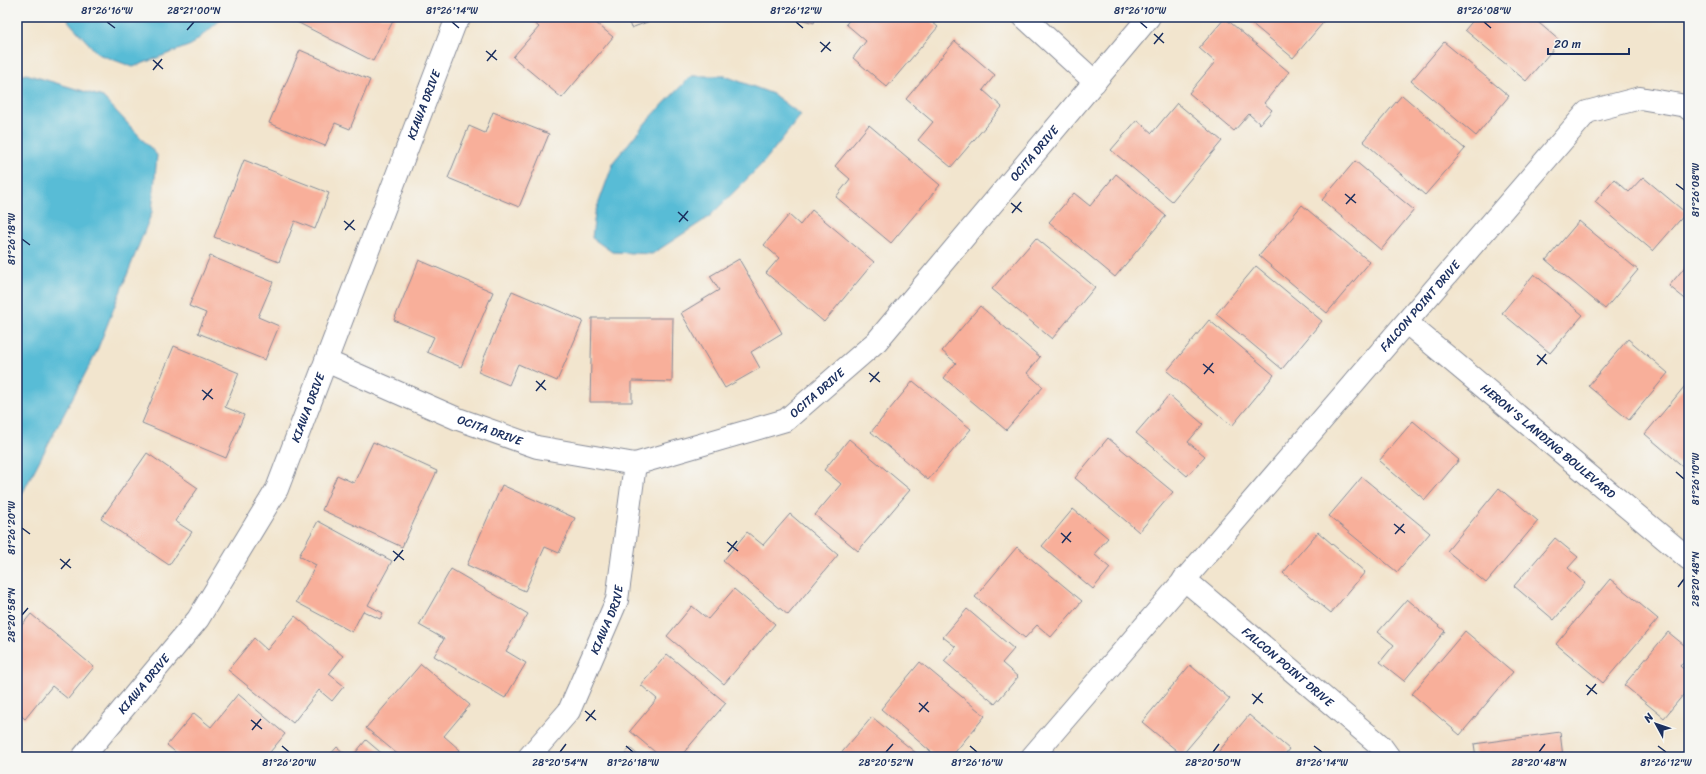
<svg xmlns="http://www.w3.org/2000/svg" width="1706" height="774" font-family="Sriracha,sans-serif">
<rect width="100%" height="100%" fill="#f6f6f2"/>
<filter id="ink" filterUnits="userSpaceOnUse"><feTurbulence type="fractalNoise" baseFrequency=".025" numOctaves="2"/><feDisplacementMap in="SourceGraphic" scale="8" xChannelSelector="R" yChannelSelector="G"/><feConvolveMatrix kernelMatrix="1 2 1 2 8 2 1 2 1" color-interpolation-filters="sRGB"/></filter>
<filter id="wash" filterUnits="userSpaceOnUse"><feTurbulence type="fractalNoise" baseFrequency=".012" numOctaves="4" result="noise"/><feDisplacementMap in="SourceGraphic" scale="16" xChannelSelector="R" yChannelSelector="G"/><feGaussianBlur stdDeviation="0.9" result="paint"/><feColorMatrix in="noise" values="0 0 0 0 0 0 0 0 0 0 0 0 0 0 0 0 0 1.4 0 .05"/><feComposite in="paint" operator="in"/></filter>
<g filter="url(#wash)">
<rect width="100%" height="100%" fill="#f2e5ce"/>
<g fill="#58bcd6" stroke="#3a769a">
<path d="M67,17H224L191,45L133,67L98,54L69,22Z"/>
<path d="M26,74L103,97L157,155L152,212L96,353L23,492L17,500V77Z"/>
<path d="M691,76H725L773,94L801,115L763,163L709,217L652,254L612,252L592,238L595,213L614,161L648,120Z"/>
</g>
<g id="blocks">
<g fill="#f8af9a">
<path d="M297,17H395L373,61L295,21Z"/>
<path d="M527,17H589L613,37L562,98L513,57L539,27Z"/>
<path d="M627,17H661L631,28Z"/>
<path d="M793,17H816L814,23Z"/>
<path d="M852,17H926L938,27L887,87L853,58L866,41L846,24Z"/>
<path d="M1254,17H1328L1293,58L1250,22Z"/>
<path d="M1476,17H1532L1560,41L1526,81L1465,30Z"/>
<path d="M1225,18L1289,72L1264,103L1272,110L1260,124L1249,114L1234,131L1189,93L1215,62L1199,48Z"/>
<path d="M955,41L995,75L983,90L1002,107L951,167L918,140L933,122L906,99Z"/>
<path d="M1444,42L1509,96L1476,136L1411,81Z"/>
<path d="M300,50L370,80L350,129L335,123L325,146L269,123Z"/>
<path d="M1402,95L1465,149L1425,195L1363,141Z"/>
<path d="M1177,103L1222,141L1172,201L1111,150L1137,120L1152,133Z"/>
<path d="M493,112L549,134L519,207L448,178L469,126L485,133Z"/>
<path d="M869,125L940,185L891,243L836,197L850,179L835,166Z"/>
<path d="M244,160L329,193L315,229L295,221L279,262L214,237Z"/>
<path d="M1355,161L1414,210L1381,250L1322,200Z"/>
<path d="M1116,174L1166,216L1115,277L1049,222L1074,193L1090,206Z"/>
<path d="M1643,177L1686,213L1653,251L1595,202L1614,179L1629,192Z"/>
<path d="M1302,205L1370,262L1327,313L1259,256Z"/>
<path d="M812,210L874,262L824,322L766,273L779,258L764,245L789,215L800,225Z"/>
<path d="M1579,221L1638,270L1605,309L1546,260Z"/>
<path d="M1036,238L1095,287L1052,339L992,289Z"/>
<path d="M210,256L273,282L258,317L279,326L265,360L198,333L206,313L189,306Z"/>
<path d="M739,259L782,333L751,352L760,368L725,388L681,313L719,290L710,276Z"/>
<path d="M419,260L493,292L461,367L427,352L434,337L394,320Z"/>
<path d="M1689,262V302L1669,286Z"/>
<path d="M1256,266L1322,321L1282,369L1216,314Z"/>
<path d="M1534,274L1583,315L1550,353L1502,313Z"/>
<path d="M512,291L583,321L557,381L518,364L509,385L478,372Z"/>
<path d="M980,306L1040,357L1027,373L1043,387L1006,430L944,378L956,363L942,351Z"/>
<path d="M592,318H673L672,382L632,381V402H590Z"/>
<path d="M1209,320L1274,375L1232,426L1167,371Z"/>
<path d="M1628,339L1668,373L1629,420L1588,386Z"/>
<path d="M174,346L239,373L225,407L244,415L226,458L142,423Z"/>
<path d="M913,381L971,429L928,480L871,432Z"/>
<path d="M1689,381V465L1686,469L1645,434Z"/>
<path d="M1169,395L1203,424L1188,442L1205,456L1187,476L1136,433Z"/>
<path d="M1413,421L1459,460L1425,500L1379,461Z"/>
<path d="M1108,438L1173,492L1139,532L1075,478Z"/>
<path d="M849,439L910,490L858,551L815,515L841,484L824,470Z"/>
<path d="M373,442L437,471L402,547L322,510L337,475L354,483Z"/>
<path d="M147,453L198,488L175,521L192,532L169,565L101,519Z"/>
<path d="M1362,477L1430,533L1397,572L1329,516Z"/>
<path d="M502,485L575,518L559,553L545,547L525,591L467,565Z"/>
<path d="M1499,488L1538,521L1486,583L1447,551Z"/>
<path d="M1073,509L1108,538L1094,554L1110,568L1093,589L1042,546Z"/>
<path d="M790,514L838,555L788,615L723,561L747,532L763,545Z"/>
<path d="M318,521L392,561L368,605L383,613L380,619L363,611L352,632L296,602L316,565L299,556Z"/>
<path d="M1318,532L1365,572L1331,613L1283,573Z"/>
<path d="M1555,538L1578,557L1568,568L1585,583L1554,620L1514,586Z"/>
<path d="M1017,547L1082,601L1051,637L1037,625L1025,638L975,597Z"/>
<path d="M451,569L528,614L506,651L526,663L505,698L434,656L444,639L419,625Z"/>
<path d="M1610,579L1658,619L1603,683L1556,644Z"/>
<path d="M734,589L775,624L724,684L667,636L692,606L708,619Z"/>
<path d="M1407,599L1445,631L1404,681L1380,662L1394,645L1378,632Z"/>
<path d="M967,609L1014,649L1002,663L1018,677L995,704L944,661L956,647L943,637Z"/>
<path d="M31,614L94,667L68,699L52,686L25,719L17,712V631Z"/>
<path d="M295,616L343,656L329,674L344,686L332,701L319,690L293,723L228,670L254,638L267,650Z"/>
<path d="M1465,631L1513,672L1460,735L1412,694Z"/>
<path d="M1668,632L1689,649V656L1680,666L1689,674V688L1664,718L1624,685Z"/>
<path d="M667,654L726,703L680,757H661L630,731L657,699L641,685Z"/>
<path d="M920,662L985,716L951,757H937L881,709Z"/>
<path d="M421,664L470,705L444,736L460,750L454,757H401L366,728Z"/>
<path d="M1190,665L1230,699L1182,755L1142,722Z"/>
<path d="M238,694L285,734L266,757H181L167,745L194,713L211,727Z"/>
<path d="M1249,715L1289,749L1283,757H1214Z"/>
<path d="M872,717L921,757H838Z"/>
<path d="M1560,732L1563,757H1476L1474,744Z"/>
<path d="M366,740L386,757H352Z"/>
<path d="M337,747L349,757H328Z"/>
<path d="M630,748L640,757H623Z"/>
</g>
</g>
</g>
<g filter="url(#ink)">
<use href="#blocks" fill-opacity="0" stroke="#868a96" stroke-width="1"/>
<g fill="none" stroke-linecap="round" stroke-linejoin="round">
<defs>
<g id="street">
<path d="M1024,17L1095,82"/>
<path id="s1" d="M1407,323L1689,559"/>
<path id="s2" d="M326,361L458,419L537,447L635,464L786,420L877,341L1149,17"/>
<path id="s3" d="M1184,579L1381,746L1389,757"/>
<path id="s4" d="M83,757L198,619L277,489L455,23L460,17"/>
<path id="s5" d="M529,757L569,711L617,600L635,464"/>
<path id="s6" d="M1032,757L1587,112L1640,98L1686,106L1689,109"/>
</g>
</defs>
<use href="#street" stroke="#868a96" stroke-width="24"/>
<path stroke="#868a96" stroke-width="2.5" stroke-dasharray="1 3" stroke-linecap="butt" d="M1682,757L1689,749"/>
<use href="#street" stroke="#fff" stroke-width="22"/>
</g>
</g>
<path fill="none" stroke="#1b2f5e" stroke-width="1.5" d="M107,22L115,28M452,22L459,28M796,22L803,28M1140,22L1147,28M1484,22L1491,28M187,30L194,22M1154,34L1164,43M820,42L831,51M1154,44L1163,33M486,51L497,60M821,52L830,42M153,60L163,69M487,61L496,50M153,70L162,59M1676,184L1684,190M1345,194L1356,203M1011,203L1022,212M1346,204L1355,194M678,212L688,221M1012,213L1021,202M344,221L355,230M679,222L688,211M345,230L354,220M22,239L30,245M1537,355L1547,364M1203,364L1214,373M1537,365L1546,354M869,373L880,382M1204,374L1213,363M536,381L546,390M870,382L879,372M202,390L213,399M536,391L545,380M203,400L212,389M1676,472L1684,479M1394,524L1405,533M22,528L30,534M1061,533L1071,542M1395,534L1404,524M727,542L738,551M1062,543L1071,532M393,551L404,560M728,552L737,541M60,559L71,568M394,561L403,550M61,569L70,559M1678,587L1684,579M22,615L28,608M1586,685L1597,694M1252,694L1263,703M1587,695L1596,684M919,703L929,712M1253,704L1262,693M585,711L596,720M919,712L928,702M251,720L262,729M586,721L595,710M252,730L261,719M282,746L289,752M626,746L633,752M970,746L977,752M1314,746L1322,752M1658,746L1666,752M560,752L566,744M886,752L893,744M1213,752L1219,744M1539,752L1545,744"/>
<g text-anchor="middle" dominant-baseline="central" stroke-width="4" stroke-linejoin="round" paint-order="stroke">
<g font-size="12" fill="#1b2f5e" stroke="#f6f6f2">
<text stroke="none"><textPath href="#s4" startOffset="743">KIAWA DRIVE</textPath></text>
<text stroke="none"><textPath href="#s2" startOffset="850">OCITA DRIVE</textPath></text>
<text stroke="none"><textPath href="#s6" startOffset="595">FALCON POINT DRIVE</textPath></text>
<text stroke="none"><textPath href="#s2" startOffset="526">OCITA DRIVE</textPath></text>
<text stroke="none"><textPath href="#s4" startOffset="419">KIAWA DRIVE</textPath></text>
<text stroke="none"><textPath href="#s2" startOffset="178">OCITA DRIVE</textPath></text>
<text stroke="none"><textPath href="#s1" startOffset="184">HERON'S LANDING BOULEVARD</textPath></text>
<text stroke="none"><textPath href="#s5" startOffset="160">KIAWA DRIVE</textPath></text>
<text stroke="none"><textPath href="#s3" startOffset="136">FALCON POINT DRIVE</textPath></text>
<text stroke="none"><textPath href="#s4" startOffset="95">KIAWA DRIVE</textPath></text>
</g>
</g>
<rect width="1706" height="774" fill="none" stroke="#f6f6f2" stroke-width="44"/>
<g transform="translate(1656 724) rotate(310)" stroke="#f6f6f2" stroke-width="3" paint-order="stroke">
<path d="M0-3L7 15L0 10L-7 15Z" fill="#1b2f5e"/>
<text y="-6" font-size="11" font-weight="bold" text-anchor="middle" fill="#1b2f5e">N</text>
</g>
<path d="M1548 48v6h81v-6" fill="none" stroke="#1b2f5e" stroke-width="2"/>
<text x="1554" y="48" font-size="12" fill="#1b2f5e" stroke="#f6f6f2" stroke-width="3" paint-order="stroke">20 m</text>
<rect x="22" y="22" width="1662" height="730" fill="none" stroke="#1b2f5e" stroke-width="1.5"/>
<g font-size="10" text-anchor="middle" fill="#1b2f5e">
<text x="107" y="14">81°26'16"W</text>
<text x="194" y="14">28°21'00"N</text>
<text x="452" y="14">81°26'14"W</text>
<text x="796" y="14">81°26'12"W</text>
<text x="1140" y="14">81°26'10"W</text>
<text x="1484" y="14">81°26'08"W</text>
<text transform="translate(1695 190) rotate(-90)" y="4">81°26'08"W</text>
<text transform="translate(11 239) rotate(-90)" y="4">81°26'18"W</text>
<text transform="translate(1695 479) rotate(-90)" y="4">81°26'10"W</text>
<text transform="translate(11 528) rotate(-90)" y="4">81°26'20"W</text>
<text transform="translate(1695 579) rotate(-90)" y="4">28°20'48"N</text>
<text transform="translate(11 615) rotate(-90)" y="4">28°20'58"N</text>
<text x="289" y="766">81°26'20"W</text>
<text x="560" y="766">28°20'54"N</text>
<text x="633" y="766">81°26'18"W</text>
<text x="886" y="766">28°20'52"N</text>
<text x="977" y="766">81°26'16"W</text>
<text x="1213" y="766">28°20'50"N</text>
<text x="1322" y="766">81°26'14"W</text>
<text x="1539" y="766">28°20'48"N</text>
<text x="1666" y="766">81°26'12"W</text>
</g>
</svg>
